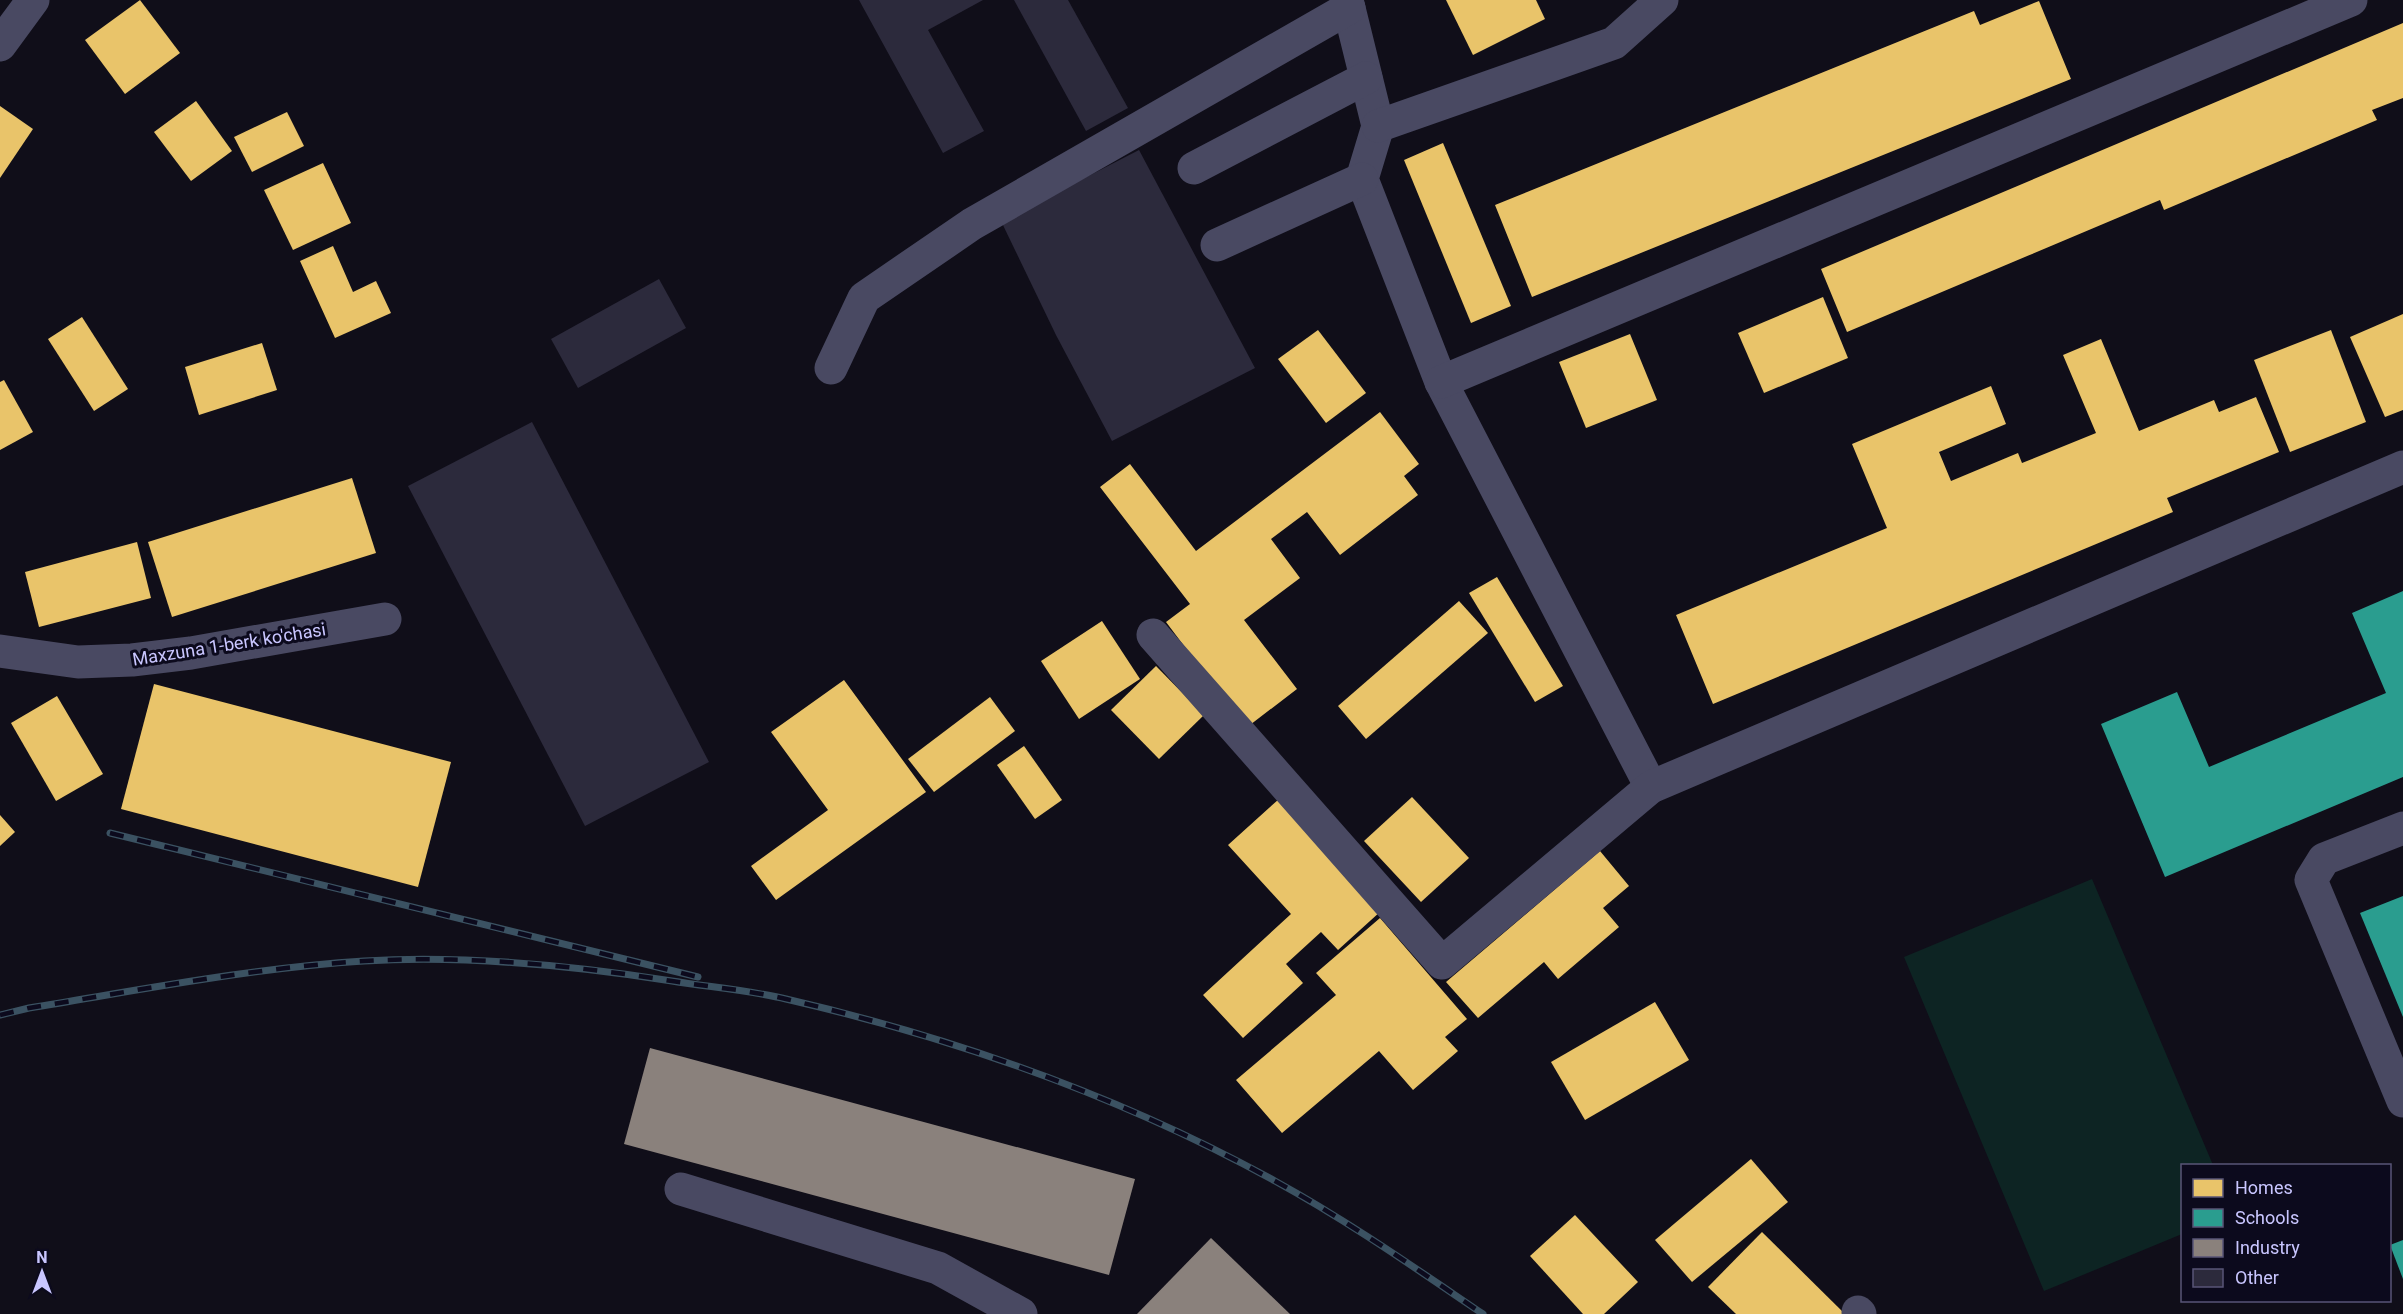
<svg xmlns="http://www.w3.org/2000/svg" width="2403" height="1314" font-family="Roboto,sans-serif">
<rect width="100%" height="100%" fill="#100e19"/>
<path fill="#0d2423" d="M2092,879L2213,1165L2182,1166V1234L2044,1291L1904,957Z"/>
<g fill="#e9c46a">
<path d="M140,0L180,53L125,94L85,40Z"/>
<path d="M1446,0H1536L1545,19L1473,55Z"/>
<path d="M2039,1L2071,79L1532,297L1495,205L1974,11L1980,25Z"/>
<path d="M2403,23V98L2372,110L2377,120L2164,210L2160,200L1847,332L1821,269Z"/>
<path d="M196,101L232,151L191,181L154,132Z"/>
<path d="M0,106L33,129L0,178Z"/>
<path d="M287,112L304,146L252,172L234,137Z"/>
<path d="M1443,143L1511,306L1471,323L1404,160Z"/>
<path d="M323,163L351,223L293,250L264,190Z"/>
<path d="M333,246L353,292L376,281L391,313L335,338L300,261Z"/>
<path d="M1823,297L1848,358L1764,393L1738,333Z"/>
<path d="M2403,314V410L2385,417L2350,337Z"/>
<path d="M82,317L128,389L94,411L48,339Z"/>
<path d="M1318,330L1366,393L1326,423L1278,359Z"/>
<path d="M2331,330L2366,422L2290,452L2254,360Z"/>
<path d="M1630,334L1657,400L1586,428L1559,362Z"/>
<path d="M2101,339L2139,431L2214,400L2219,412L2256,397L2279,452L2167,498L2173,512L1713,704L1676,615L1887,528L1852,444L1991,386L2006,424L1939,452L1951,481L2018,453L2022,463L2096,433L2063,355Z"/>
<path d="M262,343L277,390L199,415L185,367Z"/>
<path d="M4,380L33,432L0,450V382Z"/>
<path d="M1380,412L1419,464L1404,476L1418,495L1340,555L1307,512L1271,539L1300,578L1244,620L1297,689L1246,728L1166,622L1190,604L1100,487L1130,464L1196,551Z"/>
<path d="M352,478L376,553L172,617L148,542Z"/>
<path d="M137,542L151,598L39,627L25,572Z"/>
<path d="M1497,577L1563,686L1535,702L1469,593Z"/>
<path d="M1459,601L1488,633L1366,739L1338,706Z"/>
<path d="M1102,621L1140,679L1079,719L1041,661Z"/>
<path d="M1156,666L1204,715L1159,759L1111,710Z"/>
<path d="M844,680L926,792L776,900L751,866L828,810L771,732Z"/>
<path d="M154,684L451,762L418,887L121,809Z"/>
<path d="M57,696L103,774L56,801L11,723Z"/>
<path d="M990,697L1015,731L934,792L908,759Z"/>
<path d="M1024,746L1062,800L1035,819L997,765Z"/>
<path d="M1412,797L1469,858L1421,902L1364,841Z"/>
<path d="M1279,799L1381,911L1338,950L1321,932L1286,964L1303,983L1243,1038L1203,995L1291,914L1228,845Z"/>
<path d="M0,815L15,832L0,846Z"/>
<path d="M1600,851L1629,886L1603,908L1619,927L1558,979L1544,962L1478,1018L1446,982Z"/>
<path d="M1380,918L1467,1019L1445,1037L1458,1051L1413,1090L1379,1051L1282,1133L1236,1080L1336,995L1316,973Z"/>
<path d="M1655,1002L1689,1060L1585,1120L1551,1062Z"/>
<path d="M1751,1159L1788,1202L1692,1282L1655,1240Z"/>
<path d="M1575,1215L1638,1282L1604,1314H1583L1530,1256Z"/>
<path d="M1762,1232L1845,1314H1736L1708,1287Z"/>
</g>
<g fill="#2a9d8f">
<path d="M2403,591V777L2165,877L2101,724L2177,692L2209,767L2386,693L2352,613Z"/>
<path d="M2403,896V1017L2360,913Z"/>
<path d="M2403,1240V1279L2390,1245Z"/>
</g>
<g fill="#8a817c">
<path d="M650,1048L1135,1179L1109,1275L624,1144Z"/>
<path d="M1211,1238L1290,1314H1137Z"/>
</g>
<g fill="#2c2a3c">
<path d="M859,0H983L928,30L984,131L943,153Z"/>
<path d="M1014,0H1068L1128,108L1086,131Z"/>
<path d="M1139,150L1255,368L1112,441L1056,335L1001,221Z"/>
<path d="M659,279L686,328L578,388L551,339Z"/>
<path d="M532,422L709,762L585,826L408,486Z"/>
</g>
<g fill="none" stroke-linecap="round" stroke-linejoin="round">
<g stroke="#494962" stroke-width="33">
<path d="M1347,0L1378,126L1362,179L1441,382L1651,787"/>
<path d="M0,45L33,0"/>
<path d="M1378,126L1614,43L1662,0"/>
<path d="M1194,168L1366,78"/>
<path d="M1217,245L1362,179"/>
<path d="M831,368L864,298L972,224L1349,8"/>
<path d="M1441,382L2351,0"/>
<path d="M1153,635L1442,963L1651,787L2403,467"/>
<path d="M0,651L78,662L132,660L191,653L385,619"/>
<path d="M2403,828L2324,859L2311,880L2403,1101"/>
<path d="M681,1189L938,1268L1021,1314"/>
<path d="M1858,1312L1860,1314"/>
</g>
<defs>
<g id="rail">
<path d="M110,833L698,977"/>
<path d="M0,1015L29,1008C140,990 252,968 364,961C467,955 570,965 672,981C709,987 749,990 786,999C955,1038 1122,1097 1275,1181C1348,1221 1415,1268 1483,1314"/>
</g>
</defs>
<use href="#rail" stroke="#3b5262" stroke-width="7"/>
<use href="#rail" stroke="#0c0a1d" stroke-width="4.5" stroke-dasharray="14" stroke-linecap="butt"/>
</g>
<g text-anchor="middle" dominant-baseline="central" stroke-width="6" stroke-linejoin="round" paint-order="stroke">
<g font-size="18" fill="#c9c6ff" stroke="#0c0a1d">
<text transform="translate(229 644) rotate(-9)">Maxzuna 1-berk ko'chasi</text>
</g>
</g>
<rect x="2181" y="1164" width="210" height="138" fill="#0c0a1d" stroke="#585577" stroke-width="1.5"/>
<rect x="2193" y="1179" width="30" height="18" fill="#e9c46a" stroke="#585577" stroke-width="1.5"/>
<text x="2235" y="1194" font-size="18" fill="#c9c6ff">Homes</text>
<rect x="2193" y="1209" width="30" height="18" fill="#2a9d8f" stroke="#585577" stroke-width="1.5"/>
<text x="2235" y="1224" font-size="18" fill="#c9c6ff">Schools</text>
<rect x="2193" y="1239" width="30" height="18" fill="#8a817c" stroke="#585577" stroke-width="1.5"/>
<text x="2235" y="1254" font-size="18" fill="#c9c6ff">Industry</text>
<rect x="2193" y="1269" width="30" height="18" fill="#2c2a3c" stroke="#585577" stroke-width="1.5"/>
<text x="2235" y="1284" font-size="18" fill="#c9c6ff">Other</text>
<g transform="translate(42 1272)" stroke="#0c0a1d" stroke-width="4.5" paint-order="stroke">
<path d="M0-4.5L10 22L0 15L-10 22Z" fill="#c9c6ff"/>
<text y="-9" font-size="16" font-weight="bold" text-anchor="middle" fill="#c9c6ff">N</text>
</g>
</svg>
